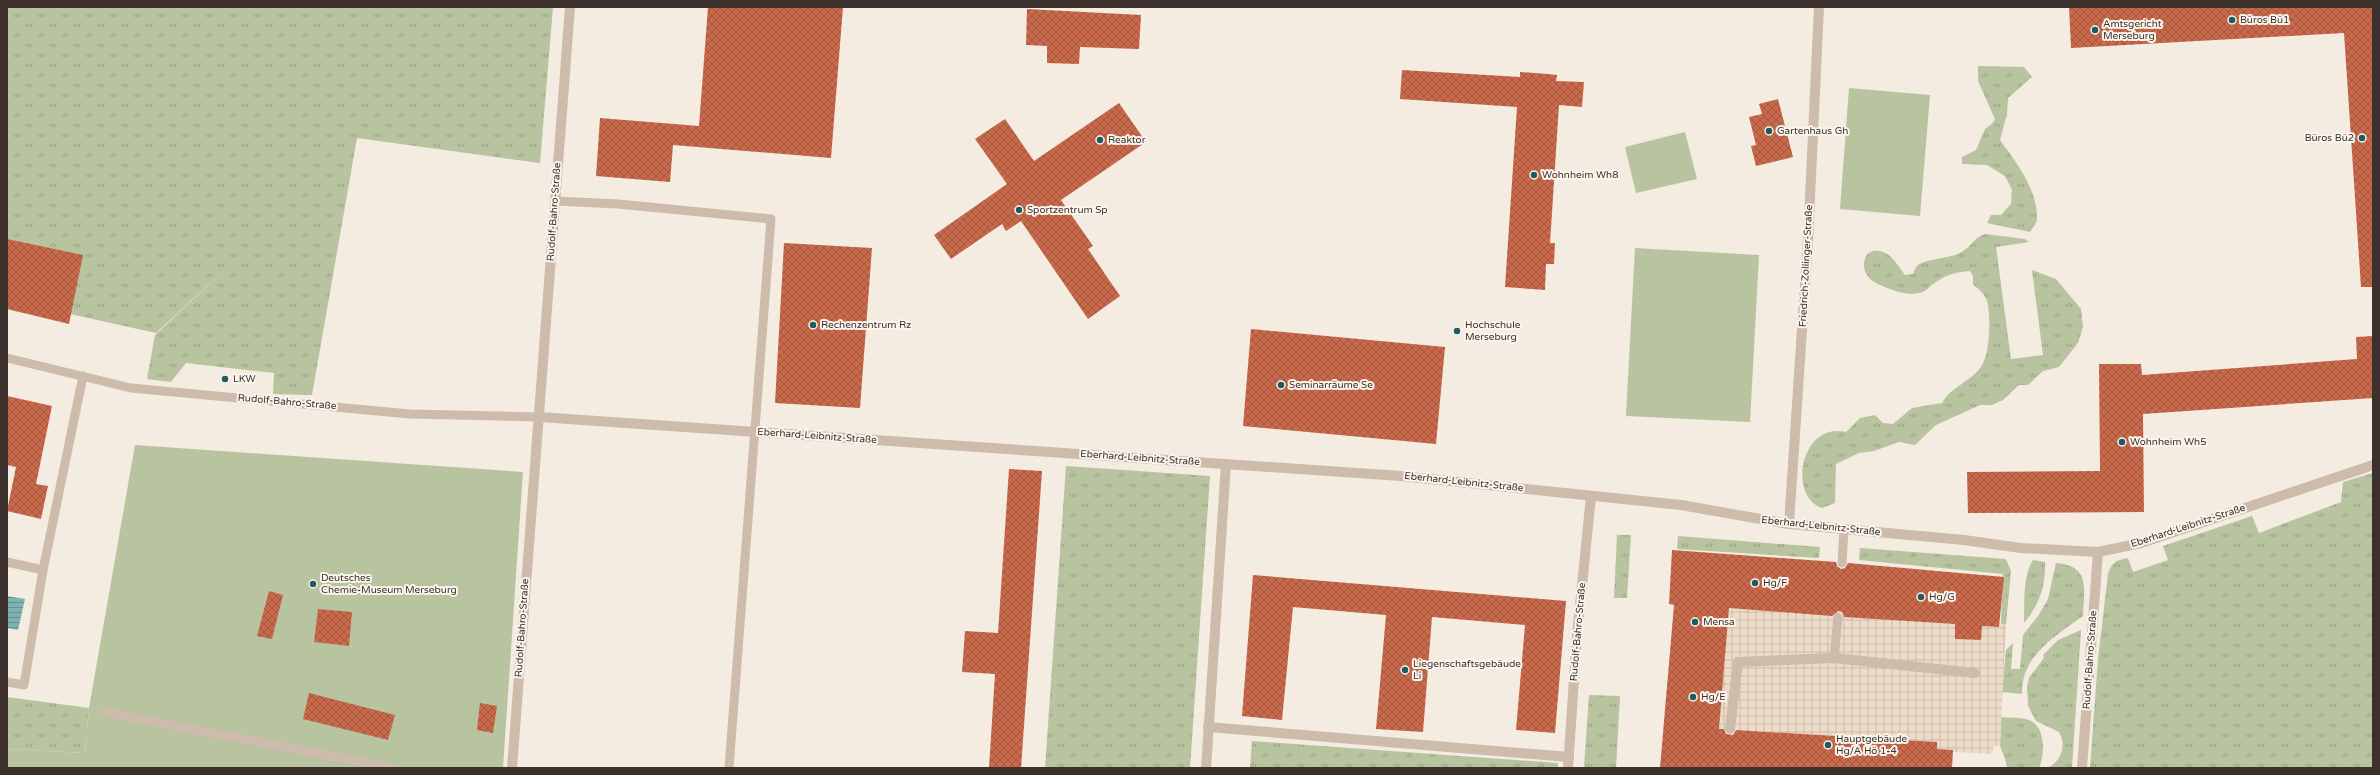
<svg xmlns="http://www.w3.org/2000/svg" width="2380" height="775" font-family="'Varela Round',sans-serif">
<defs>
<pattern id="grass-tufts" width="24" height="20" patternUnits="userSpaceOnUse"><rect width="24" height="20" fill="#b8c4a0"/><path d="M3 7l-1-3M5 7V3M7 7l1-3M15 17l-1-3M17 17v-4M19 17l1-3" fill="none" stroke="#97a083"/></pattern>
<pattern id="plaza-grid" width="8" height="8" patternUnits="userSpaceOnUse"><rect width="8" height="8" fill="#ecdcc8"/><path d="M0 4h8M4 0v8" fill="none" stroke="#cbbdac"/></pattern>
<pattern id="water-rules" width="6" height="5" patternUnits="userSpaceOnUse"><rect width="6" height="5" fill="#7fb0b2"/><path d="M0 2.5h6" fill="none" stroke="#699091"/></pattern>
<pattern id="building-cross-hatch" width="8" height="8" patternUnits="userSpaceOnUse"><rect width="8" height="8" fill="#c8694b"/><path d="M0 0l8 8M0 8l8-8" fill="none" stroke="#a4573f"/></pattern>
</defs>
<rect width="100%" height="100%" fill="#f4ebe1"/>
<g fill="url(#grass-tufts)">
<path d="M7,7H553L540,163L357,138L312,395L273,394L274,373L186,363L171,382L147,379L155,335L232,263L156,333L7,300Z"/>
<path d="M1978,66L2024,67L2032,77L2008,98L2007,114L2000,140C2016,162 2038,190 2037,219C2037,223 2033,228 2030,232L1987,223L1991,215H2001L2011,204L2012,190L2005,176L1987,165L1962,164V157L1976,150L1985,129L1992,124L1995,119L1978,81Z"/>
<path d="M1985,234L2025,239L2029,242L1996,247L2011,359L2043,355L2032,270L2056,279L2081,309L2083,327L2078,343L2059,367L2043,371L2028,385H2019L2003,400L1992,405H1980L1936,425L1915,445L1899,442L1874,451L1859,453L1836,464L1835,503L1822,508C1787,496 1801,421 1846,432L1860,418L1875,415L1883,423L1893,424L1912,408L1942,403C1951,386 1973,381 1982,365C1990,353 1991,315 1987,301C1985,294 1978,289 1973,284V276L1970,271C1955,272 1945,275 1933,284C1930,286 1927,290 1923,292C1907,297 1891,290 1876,283C1855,273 1863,240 1887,254C1894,258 1900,269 1905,275L1913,274C1914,272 1915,268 1917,266C1921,260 1949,258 1958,254C1969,250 1974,237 1985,234Z"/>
<path d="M1066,466L1210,476L1190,768H1045Z"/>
<path d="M2373,473V768H2090L2098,659L2108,574C2112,562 2116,560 2128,558L2133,572L2168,560L2163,546L2252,516L2259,533L2341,502L2343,482Z"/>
<path d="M1617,535H1631L1627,598H1614Z"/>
<path d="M1678,536L1820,547L1819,558L1677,549Z"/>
<path d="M1860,548L2006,559L2011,571L2006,624H2001L2003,574L1859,560Z"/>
<path d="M2033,560L2045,562C2046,586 2039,605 2024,623C2025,604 2022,577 2033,560Z"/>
<path d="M2056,563C2091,566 2084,589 2083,616C2055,636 2021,656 2022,694L2002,692L2006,650L2013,643L2011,669H2020L2023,635L2038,616L2048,599Z"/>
<path d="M2081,630L2072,768H2047C2061,762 2067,746 2059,732L2036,721L2028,706L2027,687L2029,678L2044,658L2043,655L2058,640Z"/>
<path d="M1589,695L1620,696L1616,768H1584Z"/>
<path d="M7,697L89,708L85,753L7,749Z"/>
<path d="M2001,717C2009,718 2021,717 2029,720C2046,726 2045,755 2039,768H2007L2005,759L2000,746Z"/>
<path d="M1252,741L1558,763V768H1250Z"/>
</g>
<g fill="#b8c4a0">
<path d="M1849,88L1930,95L1920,216L1840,209Z"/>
<path d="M1685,132L1697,179L1636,193L1625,147Z"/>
<path d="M1635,248L1759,255L1750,422L1626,416Z"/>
<path d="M135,445L523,472L503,768H7V749L85,753L89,708Z"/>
</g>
<path fill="url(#plaza-grid)" d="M1729,608L1955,624V639L1981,640L1982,626L1999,627L2001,624H2006L2000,746H1993V754L1955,752L1937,749V742L1719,729Z"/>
<path fill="url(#water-rules)" d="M7,596L25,599L18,630L7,628Z"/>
<g fill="url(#building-cross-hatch)">
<path d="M708,7H843L831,158L673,145L670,182L596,176L600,118L699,126Z"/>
<path d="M2069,7H2373V287H2361L2344,33L2071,48Z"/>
<path d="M1027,9L1141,15L1139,49L1080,47L1079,64L1047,63V46L1026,45Z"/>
<path d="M1402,70L1520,77V72L1548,74L1557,75L1556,81L1584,82L1582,107L1559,105L1550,243H1555L1554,264H1546L1545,290L1505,287L1517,107L1400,99Z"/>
<path d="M1778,99L1793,157L1756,166L1751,146L1756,145L1749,117L1762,114L1759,104Z"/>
<path d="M1119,103L1146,142L1061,200L1093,246L1088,249L1120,296L1088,319L1021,221L1006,231L1002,224L951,259L934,235L1007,184L975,139L1005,119L1034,161Z"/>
<path d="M7,239L83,255L69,324L7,309Z"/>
<path d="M784,243L872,248L860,408L775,403Z"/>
<path d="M1251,329L1445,347L1436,444L1243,426Z"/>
<path d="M2373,336V398L2143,414L2144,512L1968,513L1967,472L2100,471L2099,364H2141L2142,375L2357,359L2356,337Z"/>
<path d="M7,396L52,406L36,484L48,486L41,519L7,511L16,467L7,465Z"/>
<path d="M1009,469L1042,471L1021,768H989L995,674L962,672L965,631L998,633Z"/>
<path d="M1672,550L1836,562L1837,566L1841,569L1845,568L1848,563L2004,577L1999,627L1982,626L1981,640L1955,639V624L1844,617L1842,612L1838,611L1832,616L1729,608L1719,729H1724L1726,734L1733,735L1736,730L1937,742V749L1953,750L1952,768H1660L1674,605L1669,604Z"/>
<path d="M1253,575L1566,601L1555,733L1516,730L1525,625L1432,617L1423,732L1376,729L1386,615L1293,607L1282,720L1242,716Z"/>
<path d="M269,591L283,595L272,639L257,636Z"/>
<path d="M318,609L352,612L349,646L314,642Z"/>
<path d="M309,693L395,715L388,740L303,719Z"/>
<path d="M480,703L497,706L493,733L477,730Z"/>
</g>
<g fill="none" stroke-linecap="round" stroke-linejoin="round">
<g stroke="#cdbbac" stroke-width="9">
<path d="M555,201L618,204L771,219L729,768"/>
<path d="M7,358L131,388L410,414L539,417"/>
<path d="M7,562L43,570"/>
<path d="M1842,563L1844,529"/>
<path d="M1834,658L1838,617"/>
<path d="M7,682L24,685L43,570L83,376"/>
<path d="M104,712L393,768"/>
</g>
<g stroke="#cdbbac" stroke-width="10">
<path d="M539,417L1401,476L1681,505L1789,524L1964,540L2021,548L2098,552L2141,543L2373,465"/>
<path d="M1789,524L1808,240L1819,7"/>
<path d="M1208,727L1569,757"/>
<path d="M1730,729L1738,662L1834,658L1975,673"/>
<path d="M512,768L570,7"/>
<path d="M1206,768L1226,464"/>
<path d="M1568,768L1577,635L1591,496"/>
<path d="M2082,768L2098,552"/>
</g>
</g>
<g fill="#1f5a5e" stroke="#fbf5ee" stroke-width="1.5">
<circle cx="2232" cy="20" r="4"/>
<circle cx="2095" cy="30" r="4"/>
<circle cx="1769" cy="131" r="4"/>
<circle cx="2362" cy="138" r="4"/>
<circle cx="1100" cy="140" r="4"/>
<circle cx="1534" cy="175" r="4"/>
<circle cx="1019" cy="210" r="4"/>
<circle cx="813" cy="325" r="4"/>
<circle cx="1457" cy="331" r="4"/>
<circle cx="225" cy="379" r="4"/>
<circle cx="1281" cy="385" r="4"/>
<circle cx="2122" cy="442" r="4"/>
<circle cx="1755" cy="583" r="4"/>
<circle cx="313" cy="584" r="4"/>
<circle cx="1921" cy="597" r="4"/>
<circle cx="1695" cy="622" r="4"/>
<circle cx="1405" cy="670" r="4"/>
<circle cx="1693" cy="697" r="4"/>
<circle cx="1828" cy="745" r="4"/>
</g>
<g text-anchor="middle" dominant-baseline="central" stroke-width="4" stroke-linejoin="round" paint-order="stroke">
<g font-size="10" fill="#3b302b" stroke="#fbf5ee" text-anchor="start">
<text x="2240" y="20">Büros Bü1</text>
<text x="2103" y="24">Amtsgericht<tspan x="2103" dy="12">Merseburg</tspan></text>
<text x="1777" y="131">Gartenhaus Gh</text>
<text x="2354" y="138" text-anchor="end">Büros Bü2</text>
<text x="1108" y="140">Reaktor</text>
<text x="1542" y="175">Wohnheim Wh8</text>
<text x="1027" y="210">Sportzentrum Sp</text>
<text x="821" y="325">Rechenzentrum Rz</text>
<text x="1465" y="325">Hochschule<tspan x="1465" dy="12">Merseburg</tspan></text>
<text x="233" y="379">LKW</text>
<text x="1289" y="385">Seminarräume Se</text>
<text x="2130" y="442">Wohnheim Wh5</text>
<text x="321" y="578">Deutsches<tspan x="321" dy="12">Chemie-Museum Merseburg</tspan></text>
<text x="1763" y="583">Hg/F</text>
<text x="1929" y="597">Hg/G</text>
<text x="1703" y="622">Mensa</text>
<text x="1413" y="664">Liegenschaftsgebäude<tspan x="1413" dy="12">Li</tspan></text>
<text x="1701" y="697">Hg/E</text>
<text x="1836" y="739">Hauptgebäude<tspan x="1836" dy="12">Hg/A Hö 1-4</tspan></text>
</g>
<g font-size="10" fill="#3b302b" stroke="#fbf5ee">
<text transform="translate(554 212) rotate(-86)">Rudolf-Bahro-Straße</text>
<text transform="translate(1806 266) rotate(-87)">Friedrich-Zollinger-Straße</text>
<text transform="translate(287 402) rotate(5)">Rudolf-Bahro-Straße</text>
<text transform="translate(817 436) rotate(4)">Eberhard-Leibnitz-Straße</text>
<text transform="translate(1140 458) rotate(4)">Eberhard-Leibnitz-Straße</text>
<text transform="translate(1464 482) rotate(6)">Eberhard-Leibnitz-Straße</text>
<text transform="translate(1821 526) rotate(6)">Eberhard-Leibnitz-Straße</text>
<text transform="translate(2188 526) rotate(-18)">Eberhard-Leibnitz-Straße</text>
<text transform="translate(522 628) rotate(-86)">Rudolf-Bahro-Straße</text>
<text transform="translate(1578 632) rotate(-85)">Rudolf-Bahro-Straße</text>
<text transform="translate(2090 660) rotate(-86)">Rudolf-Bahro-Straße</text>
</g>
</g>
<rect width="2380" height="775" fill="none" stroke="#3b302b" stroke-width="16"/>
</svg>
